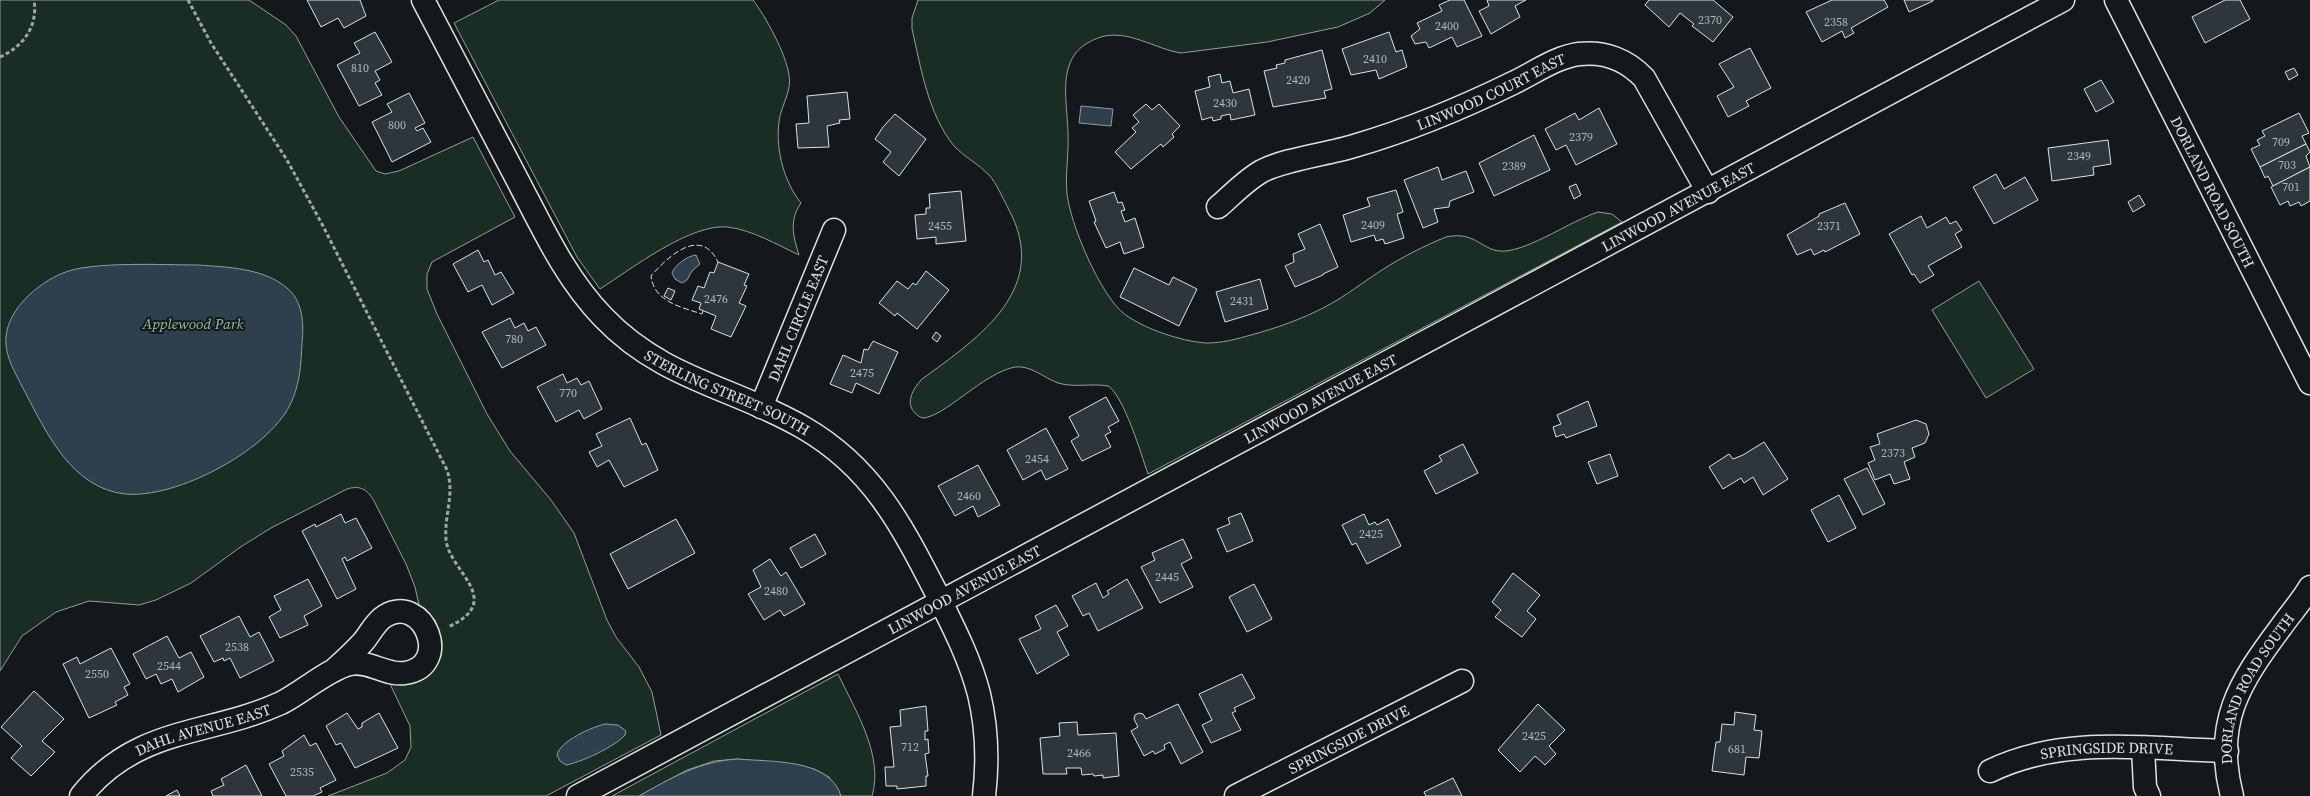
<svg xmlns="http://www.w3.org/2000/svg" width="2310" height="796" font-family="'Source Serif 4',serif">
<rect width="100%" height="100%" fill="#14181c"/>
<g fill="#1a2d24" stroke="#939e99">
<path d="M0,0H249L286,25L296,36L339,117L376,171L385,174L399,171L473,137L515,217L432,262L427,274V289L437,314L487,414L510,451L551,500L574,533L607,620L616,637L639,667L652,692L661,735L546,796H328L387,773L405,760L411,747L410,726L390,684H409L429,674L441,656L442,642L435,620L419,605L415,587L406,564L374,501C367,489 360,485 347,489L271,528L242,546L191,583L156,600L139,605L89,601L56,612L22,636L0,671Z"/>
<path d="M499,0H753C766,17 786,54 789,75C792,89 783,103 780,116C774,144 783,181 801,203C789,220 793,236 799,255C778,245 752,230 728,227C691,223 631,269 600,289L577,257L454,23Z"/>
<path d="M918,0H1385L1370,13L1338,27L1267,42L1181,53C1155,49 1128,29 1101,37C1054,52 1067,95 1068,133C1069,153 1065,174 1067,194C1071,225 1096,283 1117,307C1133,326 1182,342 1207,343C1222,343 1237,339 1251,335C1277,328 1302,319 1325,307C1346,296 1363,282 1382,270C1402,257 1424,246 1446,237C1477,230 1482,253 1505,251C1531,249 1571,221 1598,212L1612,214L1622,222L1148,474C1141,454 1124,396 1108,386C1091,383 1075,388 1058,383C1044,378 1031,365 1015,367C983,373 944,418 922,418C903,408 910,392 922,379C980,337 1052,288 1008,208C1002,197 997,184 989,175C979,164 964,157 954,146C928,114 921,68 912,29V18Z"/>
<path d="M1979,281L2034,369L1986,398L1932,310Z"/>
<path d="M838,674C855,710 884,755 872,796H841L829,777L814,769L798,765L738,759L714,761L687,770L639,796H612Z"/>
</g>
<g fill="#2f3f4d" stroke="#939e99">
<path d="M1081,106L1113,109L1111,126L1079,123Z"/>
<path d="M696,255L700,264L692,271L687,280L682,283L675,279L672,273C675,265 687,256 696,255Z"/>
<path d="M198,265C226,267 264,268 287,288C303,301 304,324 302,343C301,364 300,385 290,405C267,451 176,499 125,494C72,488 47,434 25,392C17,376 4,356 6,337C8,309 38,283 63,273C91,261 164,265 198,265Z"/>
<path d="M605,724L618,725L626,731L625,735C616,746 580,763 566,765L560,761L557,755C560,741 592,727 605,724Z"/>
<path d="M738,759C769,762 830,758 841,796H639C671,778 700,761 738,759Z"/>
</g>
<g fill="#2c363c" stroke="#d8e6dc">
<path d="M307,0H360L366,16L344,28L338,18L321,27Z"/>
<path d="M1464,0L1482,36L1457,47L1452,37L1429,48L1426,42L1415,44L1411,36L1420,29L1417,23L1442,11L1439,5L1450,0Z"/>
<path d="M1487,0H1526L1515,6L1520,17L1491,34L1479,11L1489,6Z"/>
<path d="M1649,0H1713L1733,17L1713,42L1692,26L1694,24L1680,13L1669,27L1645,5Z"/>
<path d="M1832,0H1884L1888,7L1851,28L1854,33L1845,38L1842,31L1822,42L1806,12Z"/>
<path d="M1904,0H1933V1L1909,12Z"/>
<path d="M2225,0H2240L2250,19L2205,43L2192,17Z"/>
<path d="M375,32L392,62L375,71L380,80L375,83L382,95L359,106L337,65L360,53L354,43Z"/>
<path d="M1389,32L1396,52L1402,50L1407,67L1379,79L1376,70L1351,75L1342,49Z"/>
<path d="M1750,48L1771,88L1746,101L1749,106L1728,117L1717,96L1734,87L1719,64Z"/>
<path d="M1322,50L1332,89L1324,91L1326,98L1273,107L1264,71L1277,68L1276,65L1285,63V60Z"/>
<path d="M2294,68L2298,75L2289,80L2285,72Z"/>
<path d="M1220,74L1222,83L1230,81L1233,93L1249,89L1255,115L1231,120L1230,114L1221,116V119L1213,121L1212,117L1202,120L1195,91L1210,87L1208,77Z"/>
<path d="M2101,80L2114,102L2096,112L2084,89Z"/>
<path d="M847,92L850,119L839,120L840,123L827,126L829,147L798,148L796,124L809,123L807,96Z"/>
<path d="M409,93L425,123L415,128L417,131L423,128L431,142L392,162L372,122L392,112L387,104Z"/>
<path d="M1146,104L1152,110L1159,104L1180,126L1172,134L1174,137L1163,147L1161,144L1131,169L1115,152L1136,132L1132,128L1139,122L1133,115Z"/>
<path d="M1599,108L1617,144L1576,165L1566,145L1556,150L1545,129L1575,113L1579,120Z"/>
<path d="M2299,113L2309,133L2302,136L2306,144L2260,167L2251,149L2260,145L2257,140L2265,136L2262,131Z"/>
<path d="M895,114L926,139L899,176L883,162L891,152L875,139L883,127Z"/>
<path d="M1534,135L1550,170L1494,196L1479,163Z"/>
<path d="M2108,140L2111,164L2093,167L2094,175L2052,181L2048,148Z"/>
<path d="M2306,144L2310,152L2306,156L2310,167L2273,186L2268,176L2265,178L2260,167Z"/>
<path d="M1438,167L1442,180L1466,171L1474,192L1450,201L1449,207L1434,209L1438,222L1423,228L1404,180Z"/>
<path d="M2310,167V201L2301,206L2299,202L2290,206L2288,201L2280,205L2271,187Z"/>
<path d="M1996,174L2004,189L2025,177L2038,200L1994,224L1973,187Z"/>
<path d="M1576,184L1581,195L1574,199L1569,187Z"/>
<path d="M1396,190L1403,212L1397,214L1404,238L1385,244L1383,239L1376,241L1374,235L1351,242L1343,215L1370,206L1367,198Z"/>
<path d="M961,191L966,241L936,244V237L917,239L915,215L926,214V208H930L929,194Z"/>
<path d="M1114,192L1118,203L1122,202L1125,210L1121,211L1125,222L1135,218L1144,247L1124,254L1120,242L1106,248L1094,222L1096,221L1089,201Z"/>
<path d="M2139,195L2145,205L2133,212L2128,202Z"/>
<path d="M1845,203L1860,234L1825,252L1824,250L1814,255L1811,249L1797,255L1787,235L1819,216V214Z"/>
<path d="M1921,216L1927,228L1946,217L1950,224L1956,221L1962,230L1955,234L1962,247L1928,266L1934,275L1920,283L1914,274L1912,275L1889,234Z"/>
<path d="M1320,224L1338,267L1323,274V275L1295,287L1285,266L1294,262L1293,254L1305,249L1298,234Z"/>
<path d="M478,250L484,262L488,260L495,275L501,272L514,293L492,305L482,285L468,292L453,264Z"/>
<path d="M718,262L749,274L744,285L747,286L739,303L746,306L731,337L711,329L716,316L699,309L701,303L692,300L698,286L704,288L710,272L714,273Z"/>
<path d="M1134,268L1169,285L1173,277L1197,289L1179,326L1120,297Z"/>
<path d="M926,271L949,290L917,329L897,313L895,316L879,303L897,281L908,289L913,283L916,285Z"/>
<path d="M1260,279L1268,309L1225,322L1216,292Z"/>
<path d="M668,288L675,291L671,300L664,296Z"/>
<path d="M510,318L515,328L524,323L528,331L536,327L546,345L502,368L482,332Z"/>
<path d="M936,332L941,336L937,342L932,338Z"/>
<path d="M873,341L898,352L879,394L856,383L852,393L830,384L843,355L861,363L864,349L868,350Z"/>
<path d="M563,374L567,383L577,378L581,385L589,381L602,409L584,419L579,410L556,422L537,387Z"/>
<path d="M1106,397L1119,421L1108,427L1111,432L1105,435L1111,447L1082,461L1071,441L1079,436L1069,417Z"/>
<path d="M1588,401L1597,426L1566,438L1564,434L1556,437L1553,427L1561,424L1557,415Z"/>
<path d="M630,418L642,445L646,443L658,470L624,487L609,460L597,467L589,452L602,446L596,434Z"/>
<path d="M1916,420L1926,424L1929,434L1925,443L1912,448L1915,457L1904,462L1910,479L1894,484L1890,474L1875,480L1868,463L1875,460L1870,447L1880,444L1877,434Z"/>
<path d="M1046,428L1068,469L1046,480L1041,470L1023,480L1007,450Z"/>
<path d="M1764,442L1788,479L1763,495L1753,477L1744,483L1741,478L1723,489L1709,467L1729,454L1733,459L1743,455Z"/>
<path d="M1463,444L1478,473L1436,494L1424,471L1442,461L1439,456Z"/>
<path d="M1610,454L1618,476L1597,484L1588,462Z"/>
<path d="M978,465L1000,505L978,517L973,506L955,516L938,486Z"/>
<path d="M1867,468L1885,504L1863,515L1844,479Z"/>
<path d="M1839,495L1856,528L1828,542L1811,510Z"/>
<path d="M1241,513L1253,541L1227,552L1217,529L1230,524L1228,518Z"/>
<path d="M341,514L345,523L356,518L372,548L347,561L345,557L342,559L356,589L337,599L302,531L315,524L316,527Z"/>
<path d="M1364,514L1369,525L1375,522L1377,525L1388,519L1401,546L1367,564L1356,543L1352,545L1342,525Z"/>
<path d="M676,519L695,553L628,589L610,554Z"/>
<path d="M815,534L826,554L801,568L790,548Z"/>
<path d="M1183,539L1192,558L1181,564L1193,587L1160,603L1141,567L1155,560L1152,553Z"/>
<path d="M770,559L781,576L786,572L805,604L784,616L780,610L764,620L748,594L761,587L753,570Z"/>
<path d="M1513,573L1540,595L1527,611L1536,619L1522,637L1495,617L1501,610L1492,602Z"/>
<path d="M308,579L322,606L304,616L308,625L280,638L269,617L281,610L274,596Z"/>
<path d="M1127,579L1143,608L1098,631L1089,613L1083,616L1072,596L1096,583L1103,598L1109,594L1107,591Z"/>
<path d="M1254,584L1272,619L1247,632L1229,597Z"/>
<path d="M1056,605L1068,626L1057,632L1069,655L1037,674L1019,639L1041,629L1035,616Z"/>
<path d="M239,616L250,637L259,632L274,661L240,678L230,658L224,661L223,658L214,662L200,636Z"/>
<path d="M167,636L179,658L191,652L204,677L178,692L172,679L161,684L156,674L146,679L133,654Z"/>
<path d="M111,648L130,684L124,687L128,695L115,702L117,705L89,718L63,664L77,657L80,664Z"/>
<path d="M1242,674L1255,698L1234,708L1236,711L1232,713L1241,730L1211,743L1202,725L1212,720L1199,694Z"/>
<path d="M34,691L64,719L42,741L55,752L31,776L11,758L22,746L1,727Z"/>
<path d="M1178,704L1203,752L1181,764L1170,742L1164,745L1165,749L1155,754L1153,751L1144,756L1131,731L1138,727L1134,719L1135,715L1139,713L1143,714L1146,719Z"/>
<path d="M1538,704L1565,730L1549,746L1556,754L1545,765L1535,756L1520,772L1498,750Z"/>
<path d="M926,706L928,731H925V740L928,739L929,753L925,754L928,776H926V786L897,789V786H886L885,767H894L890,727L901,726L900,710Z"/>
<path d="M1735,712L1756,715L1754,730L1762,731L1759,758L1746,757L1744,775L1712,771L1716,742H1720L1722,724L1734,725Z"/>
<path d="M347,713L358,729L362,727V723L379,713L398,748L355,768L341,743L336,745L326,726Z"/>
<path d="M1077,722L1078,735L1116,733L1119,776L1103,778V775L1094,776L1093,774L1082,775L1081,768H1066L1067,774H1043L1040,738L1060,736L1059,723Z"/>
<path d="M304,735L310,746L316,743L336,780L320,788L322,792L313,796H286L269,764L284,756L282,751Z"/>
<path d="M246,765L262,796H213L211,791L224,785L221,779Z"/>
<path d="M1453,778L1462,796H1426L1424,792Z"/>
<path d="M177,790L180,796H166Z"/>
</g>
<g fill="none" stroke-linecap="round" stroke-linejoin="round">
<defs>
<g id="minor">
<path id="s1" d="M423,0C455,61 487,122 519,183C543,229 566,279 603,317C663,380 734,387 804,428C873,468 902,526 937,594C953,626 970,659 979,694C987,727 988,762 984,796"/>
<path id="s2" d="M2116,0L2310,383"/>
<path id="s3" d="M1218,207C1232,195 1246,180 1262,171C1285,159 1328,154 1354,146C1409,130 1462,108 1513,83C1534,73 1556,57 1579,54C1604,51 1627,60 1644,78L1708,192"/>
<path id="s4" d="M761,407L834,230"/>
<path d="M2143,748L2145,787L2149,796"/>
<path id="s5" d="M1990,771C2063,735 2148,749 2227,751"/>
<path id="s6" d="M81,796C137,726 209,736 281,703C301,693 330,668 350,664C370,660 386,676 405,673C453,666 424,593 385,616C375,622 370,634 363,642C354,652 343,662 333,671"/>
<path id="s7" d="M578,796L2063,0"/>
<path id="s8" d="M1236,796L1462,681"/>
<path id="s9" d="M2232,796C2213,723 2239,683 2281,627C2290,614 2302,601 2310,587"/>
</g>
</defs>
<use href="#minor" stroke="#d8e6dc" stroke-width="25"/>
<g stroke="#9da8a2" stroke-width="3" stroke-dasharray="4 2.5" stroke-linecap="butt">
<path d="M188,0L211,43L287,160L323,226L447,470C455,494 444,515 446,539C448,571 507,600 448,627"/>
<path d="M0,57C24,46 38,26 34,0"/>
</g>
<use href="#minor" stroke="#14181c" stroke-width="22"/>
<path stroke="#d8e6dc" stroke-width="1" stroke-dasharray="6 2.5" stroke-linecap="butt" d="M703,311L702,314C681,307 654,302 651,276C668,256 701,226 718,262"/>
</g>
<g text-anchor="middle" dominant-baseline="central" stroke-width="4" stroke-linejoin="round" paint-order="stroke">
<g font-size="12" fill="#adbab4">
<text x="1710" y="20">2370</text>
<text x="1836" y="22">2358</text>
<text x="1447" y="26">2400</text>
<text x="1375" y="59">2410</text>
<text x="360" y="68">810</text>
<text x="1298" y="80">2420</text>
<text x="1225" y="103">2430</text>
<text x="397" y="125">800</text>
<text x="1581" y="137">2379</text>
<text x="2281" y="142">709</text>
<text x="2079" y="156">2349</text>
<text x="2287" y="165">703</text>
<text x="1514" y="166">2389</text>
<text x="2291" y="187">701</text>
<text x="1373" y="225">2409</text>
<text x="940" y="226">2455</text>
<text x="1829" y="226">2371</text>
<text x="716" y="299">2476</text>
<text x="1242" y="301">2431</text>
<text x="514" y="339">780</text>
<text x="862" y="373">2475</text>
<text x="568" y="393">770</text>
<text x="1893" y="453">2373</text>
<text x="1037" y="459">2454</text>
<text x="969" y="496">2460</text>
<text x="1371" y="534">2425</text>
<text x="1167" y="577">2445</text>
<text x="776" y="591">2480</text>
<text x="237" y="647">2538</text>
<text x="169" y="666">2544</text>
<text x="97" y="674">2550</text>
<text x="1534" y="736">2425</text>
<text x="910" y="747">712</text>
<text x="1737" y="749">681</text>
<text x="1079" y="753">2466</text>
<text x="302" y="772">2535</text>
</g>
<g font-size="15" fill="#d8e6dc" stroke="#14181c">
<text stroke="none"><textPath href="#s3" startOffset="300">LINWOOD COURT EAST</textPath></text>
<text stroke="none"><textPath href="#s2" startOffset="215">DORLAND ROAD SOUTH</textPath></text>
<text stroke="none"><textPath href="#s7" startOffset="1248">LINWOOD AVENUE EAST</textPath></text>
<text stroke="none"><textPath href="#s4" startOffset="96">DAHL CIRCLE EAST</textPath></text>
<text stroke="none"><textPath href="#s1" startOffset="512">STERLING STREET SOUTH</textPath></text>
<text stroke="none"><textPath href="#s7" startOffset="842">LINWOOD AVENUE EAST</textPath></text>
<text stroke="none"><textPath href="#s7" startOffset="438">LINWOOD AVENUE EAST</textPath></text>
<text stroke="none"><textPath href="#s9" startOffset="116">DORLAND ROAD SOUTH</textPath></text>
<text stroke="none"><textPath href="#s6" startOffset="142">DAHL AVENUE EAST</textPath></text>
<text stroke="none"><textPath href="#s8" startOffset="126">SPRINGSIDE DRIVE</textPath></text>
<text stroke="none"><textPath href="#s5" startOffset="120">SPRINGSIDE DRIVE</textPath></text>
</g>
<g font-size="15" font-style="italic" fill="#8ac095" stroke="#14181c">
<text x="193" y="323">Applewood Park</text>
</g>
</g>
</svg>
